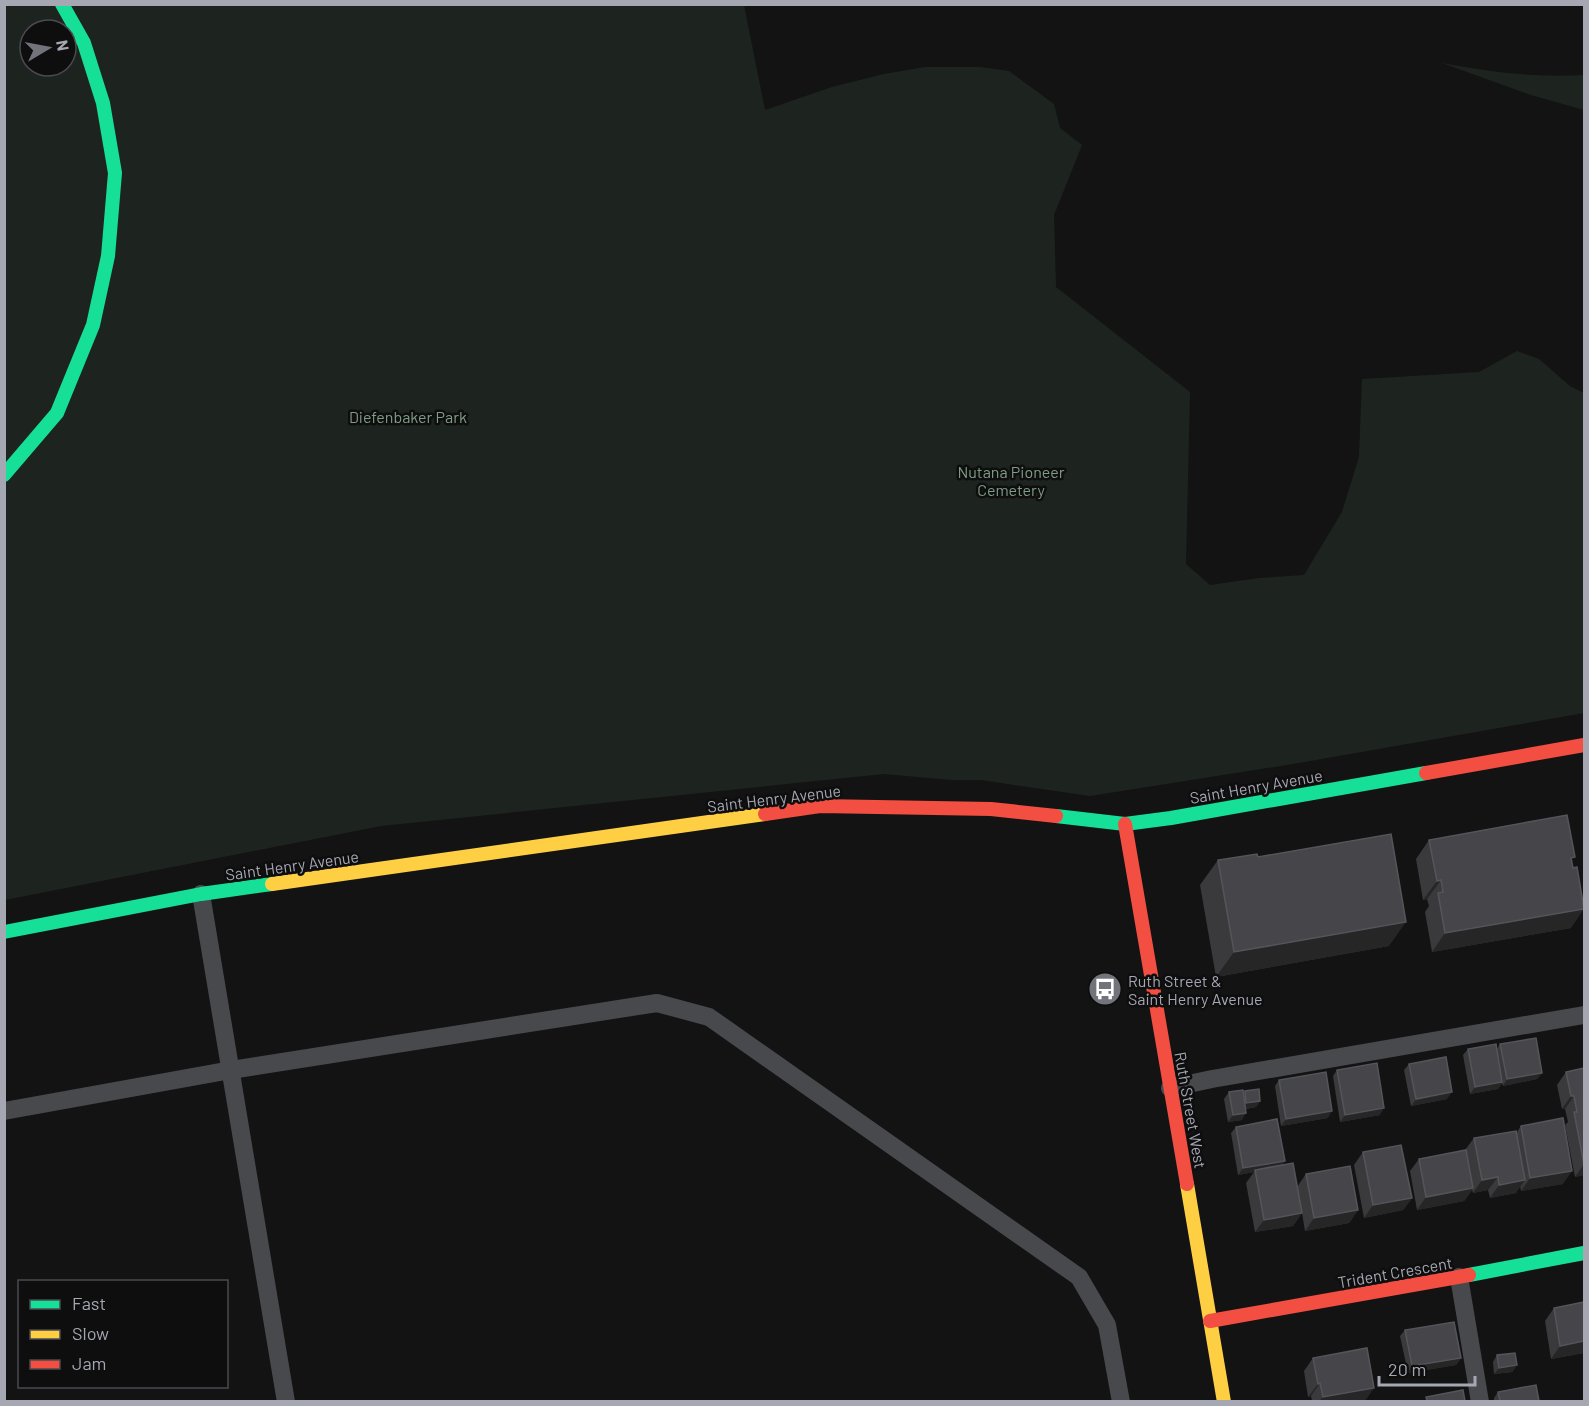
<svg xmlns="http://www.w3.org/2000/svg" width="1589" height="1406" font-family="Barlow,sans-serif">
<rect width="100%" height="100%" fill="#131314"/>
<g fill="#1d241f" fill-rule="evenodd">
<path d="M5,5H744L765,110L832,87L884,74L925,67H980L1009,71L1054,104L1060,128L1082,145L1054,215L1056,287L1190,392L1186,564L1210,585L1259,578L1304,575L1342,512L1359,457L1362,379L1479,372L1517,351L1539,359L1570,386L1584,393V713L1287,765L1090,796L981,780H952L884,774L381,826L5,900ZM30,30H66V66H30Z"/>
<path d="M1442,63C1489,72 1536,78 1584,75V110L1531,95Z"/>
</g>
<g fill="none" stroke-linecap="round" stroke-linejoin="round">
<g stroke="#48494c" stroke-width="18">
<path d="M201,894L286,1402"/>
<path d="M1170,1088L1212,1079L1584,1015"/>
<path d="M4,1111L231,1070L657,1003L709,1017L1079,1277L1107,1325L1121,1402"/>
<path d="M1459,1277L1480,1402"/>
</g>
<g stroke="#16e098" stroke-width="14">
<path d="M4,475L57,413L93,325L108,256L115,173L103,103L84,43L62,4"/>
<path d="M1056,816L1125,824L1171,818L1426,773"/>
<path d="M4,932L201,894L272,884"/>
<path d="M1469,1275L1584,1253"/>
</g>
<g stroke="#ffcf43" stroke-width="14">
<path d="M272,884L765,814"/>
<path d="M1187,1184L1224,1402"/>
</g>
<g stroke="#f24e42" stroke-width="14">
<path d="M1426,773L1584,745"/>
<path d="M765,814L820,806L991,809L1056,816"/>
<path d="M1125,824L1187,1184"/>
<path d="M1210,1321L1469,1275"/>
</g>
</g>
<g fill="#3a3a3d">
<path d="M1429,840L1572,861L1571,928L1432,952L1425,912L1429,906L1427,899L1423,900L1416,859Z"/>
<path d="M1258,857L1389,946L1216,977L1200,885L1218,860Z"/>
<path d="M1500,1044L1542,1073L1537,1079L1503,1086L1502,1083L1498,1089L1470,1094L1463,1055L1468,1049H1497Z"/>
<path d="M1409,1064L1447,1099L1411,1106L1404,1070Z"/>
<path d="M1584,1068V1175L1575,1177L1565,1125L1568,1122L1565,1109H1562L1557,1085L1566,1072Z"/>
<path d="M1337,1070L1380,1115L1340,1122L1333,1076Z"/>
<path d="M1279,1080L1328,1118L1281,1126L1275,1086Z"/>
<path d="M1245,1091L1260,1101L1256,1107L1246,1109L1242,1120L1228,1122L1224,1099L1229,1092L1243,1093Z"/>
<path d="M1521,1126L1563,1184L1521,1191L1520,1186L1516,1193L1490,1198L1488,1190L1473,1193L1472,1190L1464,1201L1417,1210L1410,1171L1419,1159L1465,1150L1474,1138L1517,1132Z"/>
<path d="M1236,1127L1285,1161L1282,1165L1297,1187L1306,1174L1358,1210L1349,1223L1305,1231L1302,1213L1293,1226L1255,1232L1246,1183L1254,1172L1238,1175L1231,1133Z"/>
<path d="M1363,1152L1412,1198L1403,1210L1364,1218L1354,1165Z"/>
<path d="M1554,1308L1584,1353L1551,1359L1545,1321Z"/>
<path d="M1405,1330L1461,1358L1456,1365L1408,1373L1400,1336Z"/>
<path d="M1497,1355L1517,1365L1512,1372L1494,1374L1493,1362Z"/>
<path d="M1313,1358L1365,1401H1312L1311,1396L1308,1397L1304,1371Z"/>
<path d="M1498,1392L1539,1401H1494V1398Z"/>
</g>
<g fill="#262627">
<path d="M1441,880L1427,899L1423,900L1437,881Z"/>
<path d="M1584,909L1571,928L1432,952L1445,933Z"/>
<path d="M1406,922L1389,946L1216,977L1234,952Z"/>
<path d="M1542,1073L1537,1079L1503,1086L1507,1079Z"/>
<path d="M1502,1082L1498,1089L1470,1094L1475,1087Z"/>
<path d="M1452,1092L1447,1099L1411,1106L1416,1099Z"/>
<path d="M1571,1096H1574L1565,1109H1562Z"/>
<path d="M1260,1101L1256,1107L1241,1109L1246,1103Z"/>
<path d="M1384,1108L1380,1115L1340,1122L1345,1115Z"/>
<path d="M1332,1111L1328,1118L1281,1126L1286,1119Z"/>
<path d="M1246,1113L1242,1120L1228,1122L1233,1115Z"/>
<path d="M1285,1161L1280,1167L1255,1170L1254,1172L1238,1175L1243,1168Z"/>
<path d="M1584,1164V1175L1575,1177Z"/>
<path d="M1572,1171L1563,1184L1521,1191L1530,1178Z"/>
<path d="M1498,1177L1488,1190L1473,1193L1482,1180Z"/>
<path d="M1525,1180L1516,1193L1490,1198L1499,1185Z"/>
<path d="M1473,1188L1464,1201L1417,1210L1426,1197Z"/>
<path d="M1412,1198L1403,1210L1364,1218L1373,1205Z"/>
<path d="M1358,1210L1349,1223L1305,1231L1314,1218Z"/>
<path d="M1302,1213L1293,1226L1255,1232L1264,1220Z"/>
<path d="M1584,1341V1353L1551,1359L1560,1346Z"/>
<path d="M1461,1358L1456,1365L1408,1373L1412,1366Z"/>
<path d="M1517,1365L1512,1372L1494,1374L1499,1368Z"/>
<path d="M1320,1383L1311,1396L1308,1397L1318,1384Z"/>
<path d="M1374,1388L1365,1401H1319L1323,1397Z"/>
</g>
<g fill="#46464a" stroke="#54555a" stroke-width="1.5">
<path d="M1567,815L1575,857L1571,858L1573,868L1577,867L1584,909L1445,933L1438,893L1443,892L1441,880L1437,881L1429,840Z"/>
<path d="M1391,834L1406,922L1234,952L1218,860L1257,854L1258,857Z"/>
<path d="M1536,1038L1542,1073L1507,1079L1500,1044Z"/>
<path d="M1496,1044L1502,1082L1475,1087L1468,1049Z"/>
<path d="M1446,1057L1452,1092L1416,1099L1409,1064Z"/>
<path d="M1377,1063L1384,1108L1345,1115L1337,1070Z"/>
<path d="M1584,1068V1164L1574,1112H1577L1574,1096H1571L1566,1072Z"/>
<path d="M1326,1072L1332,1111L1286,1119L1279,1080Z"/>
<path d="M1259,1089L1260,1101L1246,1103L1245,1091Z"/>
<path d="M1243,1090L1246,1113L1233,1115L1229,1092Z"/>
<path d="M1563,1118L1572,1171L1530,1178L1521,1126Z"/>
<path d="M1277,1119L1285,1161L1243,1168L1236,1127Z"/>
<path d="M1516,1131L1525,1180L1499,1185L1498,1177L1482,1180L1474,1138Z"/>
<path d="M1401,1145L1412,1198L1373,1205L1363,1152Z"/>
<path d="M1466,1150L1473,1188L1426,1197L1419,1159Z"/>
<path d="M1293,1163L1302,1213L1264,1220L1255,1170Z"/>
<path d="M1350,1166L1358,1210L1314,1218L1306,1174Z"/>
<path d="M1584,1302V1341L1560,1346L1554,1308Z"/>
<path d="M1454,1322L1461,1358L1412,1366L1405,1330Z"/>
<path d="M1367,1348L1374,1388L1323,1397L1320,1383L1318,1384L1313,1358Z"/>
<path d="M1515,1353L1517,1365L1499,1368L1497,1355Z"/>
<path d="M1536,1385L1539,1401H1500L1498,1392Z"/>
<path d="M1463,1390L1465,1401H1427L1426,1397Z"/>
</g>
<defs>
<symbol id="bus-disc" viewBox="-11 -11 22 22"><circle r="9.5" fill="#72737b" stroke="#0e0e0f"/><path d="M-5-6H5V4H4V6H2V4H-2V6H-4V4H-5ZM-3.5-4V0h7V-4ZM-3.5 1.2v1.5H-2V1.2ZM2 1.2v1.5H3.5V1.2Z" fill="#fff"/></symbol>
</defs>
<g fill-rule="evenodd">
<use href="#bus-disc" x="1086" y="970" width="38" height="38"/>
</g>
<g text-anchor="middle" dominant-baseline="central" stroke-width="5" stroke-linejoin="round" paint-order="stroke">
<g font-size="16" fill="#7e9d86" stroke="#0e0e0f">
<text x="408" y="416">Diefenbaker Park</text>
<text x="1011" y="471">Nutana Pioneer<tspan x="1011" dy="18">Cemetery</tspan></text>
</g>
<g font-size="16" fill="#a5a7b3" stroke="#0e0e0f">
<text transform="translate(1256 786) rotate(-10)">Saint Henry Avenue</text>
<text transform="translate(774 798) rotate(-7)">Saint Henry Avenue</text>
<text transform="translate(292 865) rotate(-8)">Saint Henry Avenue</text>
<text transform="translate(1191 1110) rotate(80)">Ruth Street West</text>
<text transform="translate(1395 1272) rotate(-10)">Trident Crescent</text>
</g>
<g font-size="16" fill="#a5a7b3" stroke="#0e0e0f" text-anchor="start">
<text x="1128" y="980">Ruth Street &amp;<tspan x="1128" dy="18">Saint Henry Avenue</tspan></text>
</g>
</g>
<rect width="1589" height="1406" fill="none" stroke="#a5a7b3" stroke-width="12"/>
<rect x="18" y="1280" width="210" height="108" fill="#0e0e0f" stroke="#4a4b51" stroke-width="1.5"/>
<rect x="30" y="1300" width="30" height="9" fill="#16e098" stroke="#4a4b51" stroke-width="1.5"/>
<text x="72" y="1310" font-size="18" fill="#a5a7b3">Fast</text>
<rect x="30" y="1330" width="30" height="9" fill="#ffcf43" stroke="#4a4b51" stroke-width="1.5"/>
<text x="72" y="1340" font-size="18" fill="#a5a7b3">Slow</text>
<rect x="30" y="1360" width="30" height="9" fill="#f24e42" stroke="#4a4b51" stroke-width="1.5"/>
<text x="72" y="1370" font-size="18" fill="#a5a7b3">Jam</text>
<g transform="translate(48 48) rotate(80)"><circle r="28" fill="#0e0e0f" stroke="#4a4b51" stroke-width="1.5"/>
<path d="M0-4.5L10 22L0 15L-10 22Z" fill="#72737b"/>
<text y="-9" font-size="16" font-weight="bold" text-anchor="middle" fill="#a5a7b3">N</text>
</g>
<path d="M1379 1376v9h96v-9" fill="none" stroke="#a5a7b3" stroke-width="3"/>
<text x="1388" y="1376" font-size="18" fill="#a5a7b3" stroke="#0e0e0f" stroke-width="4.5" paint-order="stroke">20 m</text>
</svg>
